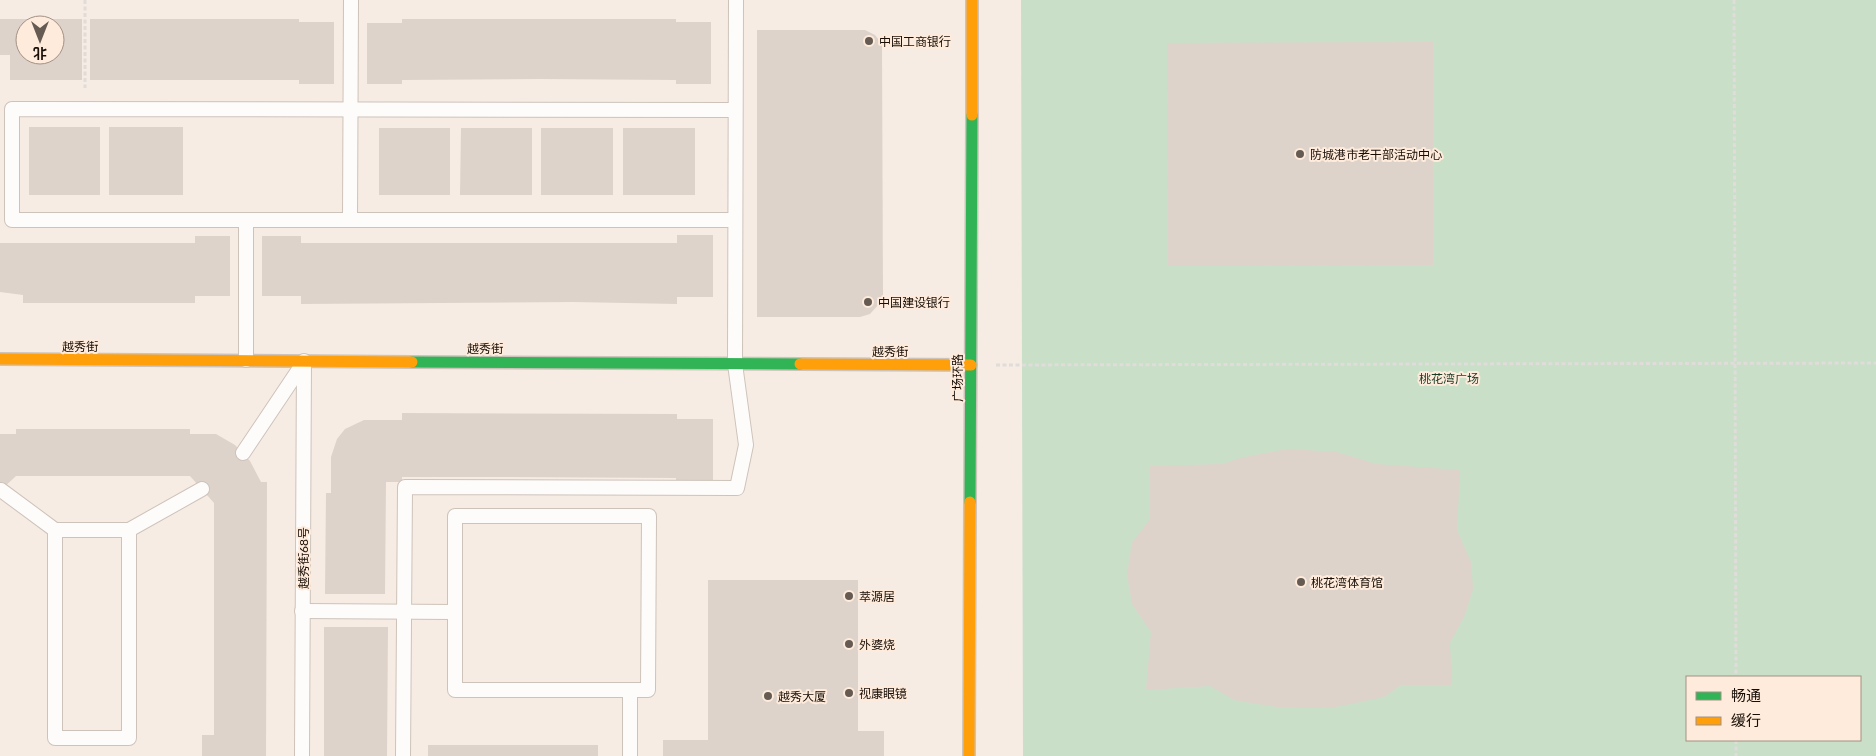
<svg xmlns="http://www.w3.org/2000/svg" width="1876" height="756" font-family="Lato,'Noto Sans SC',sans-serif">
<rect width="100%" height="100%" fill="#f6ece3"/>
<path fill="#c9dfc8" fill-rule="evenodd" d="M1021,0H1876V756H1023ZM1687,677H1860V740H1687Z"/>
<g fill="#ded3ca" fill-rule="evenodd">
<path d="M0,19H82V80H10V55H0ZM25,25H55V55H25Z"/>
<path d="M90,19H299V22H334V84H299V80H90Z"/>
<path d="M402,19H676V22H711V84H676V80L539,79L402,80V84H367V23H402Z"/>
<path d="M757,30H865L875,35L882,44L883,296L879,304L870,314L860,317H757Z"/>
<path d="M1433,42V265L1168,266L1167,43Z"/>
<rect x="29" y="127" width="71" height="68"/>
<rect x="109" y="127" width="74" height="68"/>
<rect x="379" y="128" width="71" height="67"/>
<path d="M461,128H532V195H460Z"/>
<rect x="541" y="128" width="72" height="67"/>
<rect x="623" y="128" width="72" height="67"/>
<path d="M677,235H713V297H677V304L574,302L301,304V296H262V236H301V243H677Z"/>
<path d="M195,236H230V296H195V303H23V295L0,292V243H195Z"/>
<path d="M402,413L677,414V419H713V482H676V478L505,477H402V482H386L385,594H325L326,493H331V457L337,439L345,429L364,420H402Z"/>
<path d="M16,429H190V434H216L235,445L250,461L261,482H267L266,756H202V735H214V503L190,476H16L0,491V434H16Z"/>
<path d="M1287,449L1337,452L1376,464L1460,470L1457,530L1471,562L1473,589L1465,615L1450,643L1452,685H1401L1384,697L1331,708L1277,707L1234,700L1210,686L1146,690L1151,632L1132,604L1127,574L1132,543L1150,519V466L1223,464L1240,458Z"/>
<path d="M708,580H858V731H884V756H663V740H708Z"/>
<path d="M324,627H388L387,756H324Z"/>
<rect x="428" y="745" width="170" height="11"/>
</g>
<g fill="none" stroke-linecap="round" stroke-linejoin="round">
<defs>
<g id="lane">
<path d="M735,110L12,109V220H735"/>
<path d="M246,220V360"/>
<path d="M350,220L351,0"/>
<path d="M243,453L304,362"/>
<path d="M1,490L55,530H129L202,489"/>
<path d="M55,530V738H129V530"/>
<path d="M302,611L455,612V690H630"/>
<path d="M455,612V516H649L648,690H630V756"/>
<path d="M302,756L304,361"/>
<path d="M403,756L405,487L737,488L746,445L735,364L736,0"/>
</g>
<g id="fast">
<path d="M412,362L800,364"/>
<path d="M970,502L972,115"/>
</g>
<g id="slow">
<path d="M972,115V0"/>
<path d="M0,359L412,362"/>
<path d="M800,364L971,365"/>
<path d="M969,756L970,502"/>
</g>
</defs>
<use href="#lane" stroke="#cdc3ba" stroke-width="16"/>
<use href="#fast" stroke="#cdc3ba" stroke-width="14"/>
<use href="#slow" stroke="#cdc3ba" stroke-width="14"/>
<g stroke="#dfdcd9" stroke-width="3" stroke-dasharray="4 2.5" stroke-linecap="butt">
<path d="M85,0V88"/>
<path d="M1734,0L1736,677"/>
<path d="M996,365L1876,363"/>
<path d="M1736,740V756"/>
</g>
<use href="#lane" stroke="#fefcfb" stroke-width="14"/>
<use href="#fast" stroke="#30b455" stroke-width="11"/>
<use href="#slow" stroke="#ff9f0a" stroke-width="11"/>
</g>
<g fill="#655b53" stroke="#feebdb" stroke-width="2">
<circle cx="869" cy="41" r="5"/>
<circle cx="1300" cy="154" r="5"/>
<circle cx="868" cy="302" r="5"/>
<circle cx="1301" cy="582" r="5"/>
<circle cx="849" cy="596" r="5"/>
<circle cx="849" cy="644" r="5"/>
<circle cx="849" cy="693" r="5"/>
<circle cx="768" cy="696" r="5"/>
</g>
<g text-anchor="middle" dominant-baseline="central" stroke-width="4" stroke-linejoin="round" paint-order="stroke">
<g font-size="12" fill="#170d05" stroke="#feebdb" text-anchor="start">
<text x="879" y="41">中国工商银行</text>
<text x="1310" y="154">防城港市老干部活动中心</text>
<text x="878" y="302">中国建设银行</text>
<text x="1311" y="582">桃花湾体育馆</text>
<text x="859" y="596">萃源居</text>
<text x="859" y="644">外婆烧</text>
<text x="859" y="693">视康眼镜</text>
<text x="778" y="696">越秀大厦</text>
</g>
<g font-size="12" fill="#170d05" stroke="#feebdb">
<text x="80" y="346">越秀街</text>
<text x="485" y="348">越秀街</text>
<text x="890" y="351">越秀街</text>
<text transform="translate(957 378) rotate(-90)">广场环路</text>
<text transform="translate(303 558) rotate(-90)">越秀街68号</text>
</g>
<g font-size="12" fill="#173a24" stroke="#feebdb">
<text x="1449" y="378">桃花湾广场</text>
</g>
</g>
<rect x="1686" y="676" width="175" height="65" fill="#feebdb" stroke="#a29285"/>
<rect x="1696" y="692" width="25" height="8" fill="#30b455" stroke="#a29285"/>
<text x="1731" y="701" font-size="15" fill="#170d05">畅通</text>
<rect x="1696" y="717" width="25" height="8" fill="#ff9f0a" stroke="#a29285"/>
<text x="1731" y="726" font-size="15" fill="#170d05">缓行</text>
<g transform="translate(40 40) rotate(180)"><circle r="24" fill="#feebdb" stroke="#a29285"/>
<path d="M0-4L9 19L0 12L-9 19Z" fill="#655b53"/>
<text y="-8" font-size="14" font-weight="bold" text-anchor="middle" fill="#170d05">北</text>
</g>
</svg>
